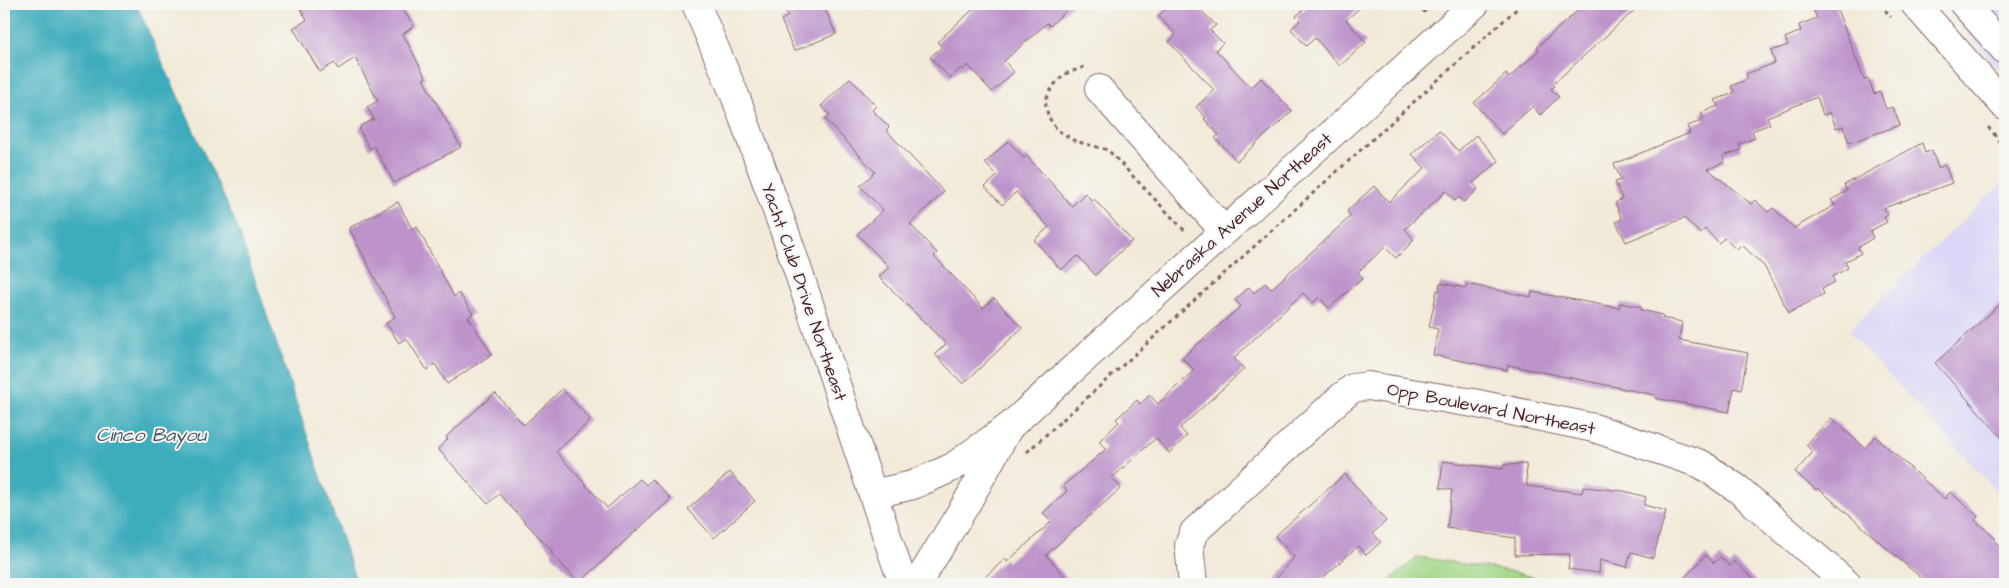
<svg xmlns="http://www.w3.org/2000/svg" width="2009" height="588" font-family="'Architects Daughter',sans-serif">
<rect width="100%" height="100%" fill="#f6f6f2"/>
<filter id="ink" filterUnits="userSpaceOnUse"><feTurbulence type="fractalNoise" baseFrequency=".02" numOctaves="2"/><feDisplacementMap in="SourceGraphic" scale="10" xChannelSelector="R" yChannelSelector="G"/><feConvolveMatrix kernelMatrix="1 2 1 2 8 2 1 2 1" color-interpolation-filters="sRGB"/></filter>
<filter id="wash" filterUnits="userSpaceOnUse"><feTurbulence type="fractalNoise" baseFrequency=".0096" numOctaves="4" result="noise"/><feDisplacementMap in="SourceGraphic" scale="20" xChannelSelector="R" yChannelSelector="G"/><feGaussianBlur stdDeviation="1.12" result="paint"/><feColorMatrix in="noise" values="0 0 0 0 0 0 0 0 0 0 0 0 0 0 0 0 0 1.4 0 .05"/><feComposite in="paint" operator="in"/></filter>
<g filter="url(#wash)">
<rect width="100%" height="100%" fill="#f2ead8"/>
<g fill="#dbd6f7">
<path d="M1942,4H2005V76Z"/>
<path d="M2005,180V500L1848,331Z"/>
</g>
<path fill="#a0d687" stroke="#757a59" d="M1418,557L1510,571L1557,584H1385Z"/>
<path fill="#3eacbc" stroke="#446674" d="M4,4H136L237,226L357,584H4Z"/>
<g id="blocks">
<g fill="#bd93cb">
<path d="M297,4H399L414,26L403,34L426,78L423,79L461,147L394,183L374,146L370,149L359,129L361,128L360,126L374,119L367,107L378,101L355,58L338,69L334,63L320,72L293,28L307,20Z"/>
<path d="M783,4H823L836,34L794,51L781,20L788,16Z"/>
<path d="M979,4H1073L1050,26L1047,23L1004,61L1014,72L992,92L968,65L963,70L961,68L950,78L930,57L942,47L937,42Z"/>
<path d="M1171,4H1194L1216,25L1210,30L1223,43L1216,50L1251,88L1261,78L1292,111L1237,161L1215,138L1219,135L1204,119L1206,118L1196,107L1214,90L1169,42L1176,35L1158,16Z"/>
<path d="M1310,4H1364L1346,20L1366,42L1340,66L1315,38L1306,46L1291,29L1300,20L1296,16Z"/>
<path d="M1585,4H1641L1553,84L1555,86L1551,89L1559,97L1540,115L1533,106L1502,134L1474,103L1506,74L1509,78L1539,50L1537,47Z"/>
<path d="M1811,4H1835L1864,79L1868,78L1874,94L1880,92L1886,109L1893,107L1900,125L1849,143L1843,126L1836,128L1830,112L1823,115L1817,97L1767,117L1770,124L1752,131L1755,138L1739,144L1741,150L1723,156L1725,162L1708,169L1751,204L1755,200L1768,212L1773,208L1794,228L1835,205L1831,200L1847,191L1844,185L1922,143L1925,153L1932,150L1938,168L1945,165L1952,183L1884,208L1888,215L1884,217L1887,222L1870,231L1873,238L1858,247L1861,253L1845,262L1848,268L1832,277L1835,282L1822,289L1824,294L1789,313L1764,266L1742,245L1737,250L1724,238L1719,243L1705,229L1701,234L1684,218L1626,242L1616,222L1622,219L1615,203L1622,199L1615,182L1621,180L1614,164L1690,133L1687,126L1704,120L1701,113L1718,106L1715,100L1734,93L1731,86L1748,79L1746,74L1775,63L1771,51L1788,45L1785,38L1801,31L1799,25L1817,18Z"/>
<path d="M850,78L876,106L872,110L889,127L886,130L944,192L910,224L937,253L934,256L983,308L994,298L1022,328L963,384L935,354L946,344L879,277L889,267L857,234L883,210L860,186L875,172L825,119L830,115L821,106Z"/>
<path d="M1439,130L1458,151L1476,135L1499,161L1473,183L1478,189L1464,202L1459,197L1455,201L1446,191L1405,229L1414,240L1396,258L1385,247L1358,272L1363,278L1329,308L1319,297L1313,303L1303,293L1234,358L1244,369L1180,428L1187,436L1169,453L1156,438L1112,478L1121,488L1046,555L1072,584H977L1005,559L1007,562L1051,522L1043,513L1067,491L1063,486L1106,449L1099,441L1119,422L1116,419L1137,400L1140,404L1150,395L1158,404L1194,370L1182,358L1241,306L1235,300L1249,287L1254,293L1265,283L1271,289L1351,216L1347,211L1374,186L1389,202L1425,168L1412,154Z"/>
<path d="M1008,141L1024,158L1026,155L1072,206L1085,193L1092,201L1094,199L1132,241L1095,275L1078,256L1061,270L1034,240L1049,227L1016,192L1002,205L985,187L997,176L985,163Z"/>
<path d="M398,202L412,229L417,227L454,297L459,293L473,314L468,317L492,354L447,384L435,364L427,370L406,338L399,343L386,323L395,317L349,228Z"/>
<path d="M1440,283L1466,288L1467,284L1531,297L1532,292L1619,308L1620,303L1641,307V310L1663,315L1662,318L1682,322L1679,340L1748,353L1741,390L1734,388L1729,412L1655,398V395L1508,365L1507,370L1433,355L1438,329L1429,327L1437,290L1439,291Z"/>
<path d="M2005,300V441L1935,363Z"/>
<path d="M562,389L591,420L556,452L607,508L640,479L646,485L652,479L671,499L579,583L551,553L553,552L499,494L488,504L438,449L448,439L446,437L495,393L524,425Z"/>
<path d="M1831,418L1865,448L1875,436L1945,499L1950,492L1978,516L1975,520L1996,539L1994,541L2005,551V584H1928L1818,488L1816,490L1795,472L1813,452L1806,445Z"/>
<path d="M1443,461L1503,469V465L1526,464L1527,486L1582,493L1583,487L1624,491L1646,497L1644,505L1666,511L1653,558L1631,552L1627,567L1600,560L1599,573L1568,569L1570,554L1515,555V538L1447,528L1452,490L1440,488Z"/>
<path d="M730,472L755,501L714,538L688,509Z"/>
<path d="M1345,474L1386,521L1373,533L1381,542L1366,555L1358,546L1316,584H1272L1294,557L1275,536Z"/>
<path d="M1706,555L1714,563L1720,557L1730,566L1734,561L1759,584H1679Z"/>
</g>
</g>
</g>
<g filter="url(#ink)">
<use href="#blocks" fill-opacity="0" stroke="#856668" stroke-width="1"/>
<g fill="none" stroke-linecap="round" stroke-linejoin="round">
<defs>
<g id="minor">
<path d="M696,4L736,98L786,235L903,584"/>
<path d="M1915,4L2005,106"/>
<path d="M1964,4L2005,50"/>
<path d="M1099,89L1224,231"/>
<path d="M1009,427L1475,4"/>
<path d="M873,494L913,485L953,467L1009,427L966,504L917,584"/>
<path d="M1193,584L1189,545L1194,532L1338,400L1353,388L1368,386L1473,403L1594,428L1701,464L1738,489L1847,584"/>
</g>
</defs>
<use href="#minor" stroke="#856668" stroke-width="30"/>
<g stroke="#856668" stroke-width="3" stroke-dasharray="4 4" stroke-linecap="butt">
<path d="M1417,4L1427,14"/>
<path d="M1880,4L1891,17"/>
<path d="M1084,67L1065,74L1053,86L1045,101L1048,116L1057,130L1075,141L1108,150L1186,232"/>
<path d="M1988,127L2005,147"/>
<path d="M1027,452L1522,4"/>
</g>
<use href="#minor" stroke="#fff" stroke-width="28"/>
</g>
</g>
<g text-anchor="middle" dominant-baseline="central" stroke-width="4" stroke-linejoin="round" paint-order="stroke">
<g font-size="18" fill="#4a1f2b" stroke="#f6f6f2">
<text transform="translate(1242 215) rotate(-42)">Nebraska Avenue Northeast</text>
<text transform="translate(804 292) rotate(71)">Yacht Club Drive Northeast</text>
<text transform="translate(1491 409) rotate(11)">Opp Boulevard Northeast</text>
</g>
<g font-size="19" font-style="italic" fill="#455765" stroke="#f6f6f2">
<text x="151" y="435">Cinco Bayou</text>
</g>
</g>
<rect width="2009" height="588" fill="none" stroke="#f6f6f2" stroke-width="20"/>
</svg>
